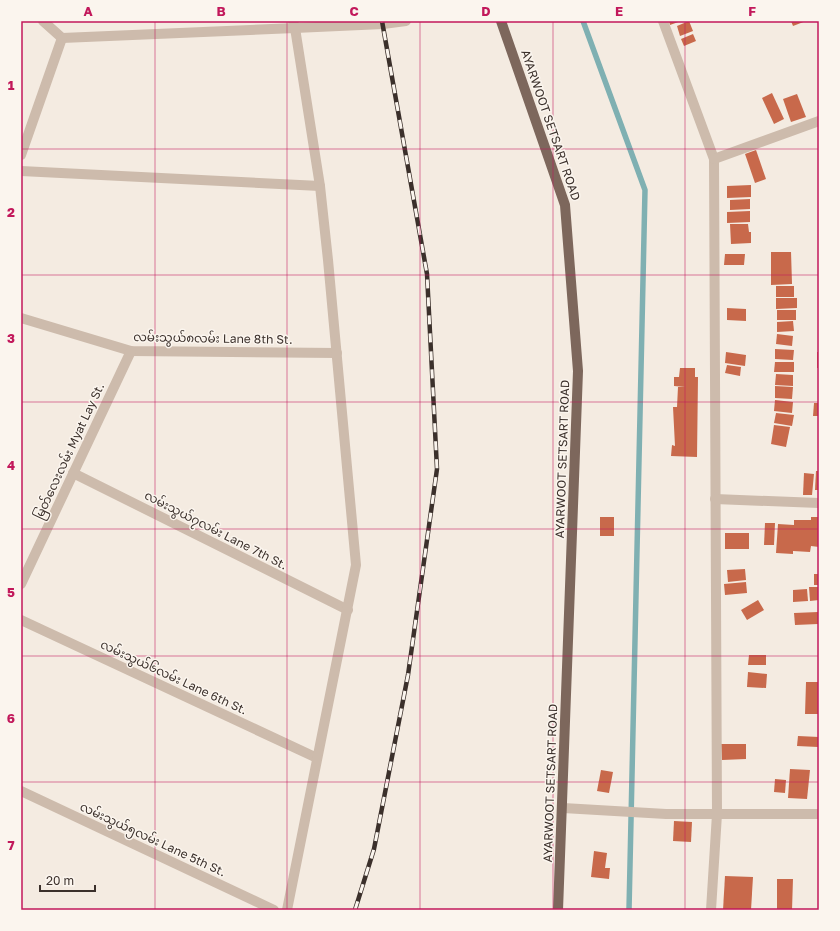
<svg xmlns="http://www.w3.org/2000/svg" width="840" height="931" font-family="'Golos Text','Noto Sans Myanmar',sans-serif">
<rect width="100%" height="100%" fill="#f4ebe1"/>
<g fill="none" stroke-linecap="round" stroke-linejoin="round">
<path stroke="#7fb0b2" stroke-width="5.5" d="M583,21L645,190L629,910"/>
</g>
<g fill="#c8694b">
<path d="M669,21H681L670,25Z"/>
<path d="M689,21L693,31L680,36L677,26Z"/>
<path d="M791,21H806L793,26Z"/>
<path d="M693,34L696,41L684,46L681,39Z"/>
<path d="M772,93L784,119L774,124L762,98Z"/>
<path d="M797,94L806,117L791,122L783,99Z"/>
<path d="M756,150L766,179L755,183L745,154Z"/>
<path d="M751,185V197L727,198V186Z"/>
<path d="M750,199V209L730,210V200Z"/>
<path d="M750,211V222L727,223V212Z"/>
<path d="M730,224H748L749,232H751V243L731,244Z"/>
<path d="M771,252H791L792,284L771,285Z"/>
<path d="M725,254H745L744,265H724Z"/>
<rect x="776" y="286" width="18" height="11"/>
<path d="M776,298H797V308L776,309Z"/>
<path d="M727,308L746,309V321L727,320Z"/>
<rect x="777" y="310" width="19" height="10"/>
<path d="M793,321L794,331L777,332V322Z"/>
<path d="M777,334L793,336L792,346L776,344Z"/>
<path d="M775,349L794,350L793,360L775,359Z"/>
<path d="M726,352L746,355L745,366L725,363Z"/>
<rect x="817" y="352" width="2" height="16"/>
<path d="M775,362H794V372H774Z"/>
<path d="M727,365L741,367L740,376L725,373Z"/>
<path d="M680,368H695V377H698L697,457L671,456L672,445L675,446L673,407H677L678,387H685L674,386V377H679Z"/>
<path d="M776,374L793,375V386L775,385Z"/>
<path d="M775,386L793,387L792,399L775,398Z"/>
<path d="M775,400L793,402L792,413L774,411Z"/>
<path d="M814,403H819V416H813Z"/>
<path d="M776,413L794,415L792,426L774,423Z"/>
<path d="M774,425L790,427L786,447L771,444Z"/>
<path d="M816,471H819V490H815Z"/>
<path d="M804,473L814,474L812,495H803Z"/>
<rect x="600" y="517" width="14" height="19"/>
<path d="M811,517H819V547L811,546L810,552L793,551V554L776,553L778,524L794,525V520H811Z"/>
<path d="M765,523H775L774,545H764Z"/>
<rect x="725" y="533" width="24" height="16"/>
<path d="M745,569L746,580L728,582L727,570Z"/>
<rect x="814" y="574" width="5" height="11"/>
<path d="M746,582L747,593L725,595L724,584Z"/>
<path d="M809,587H819V600L810,601Z"/>
<path d="M807,589L808,601L793,602V590Z"/>
<path d="M758,600L764,610L747,620L741,610Z"/>
<path d="M818,612V624L795,625L794,613Z"/>
<path d="M749,655H766V665H748Z"/>
<path d="M748,672L767,674L766,688L747,687Z"/>
<path d="M806,682H819V714H805Z"/>
<path d="M798,736L819,737L818,747L797,746Z"/>
<path d="M721,744H746V759L722,760Z"/>
<path d="M790,769L810,770L807,799L788,798Z"/>
<path d="M601,770L613,772L609,793L597,791Z"/>
<path d="M775,779L786,780L785,793L774,792Z"/>
<path d="M674,821L692,822L691,842L673,841Z"/>
<path d="M594,851L607,853L605,868H610L609,879L591,877Z"/>
<path d="M725,876L753,877L751,910H723Z"/>
<path d="M777,879H793L792,910H777Z"/>
</g>
<g fill="none" stroke-linecap="round" stroke-linejoin="round">
<g stroke="#cdbbac" stroke-width="10">
<path d="M43,21L62,38"/>
<path d="M663,21L714,159L717,814L711,910"/>
<path d="M62,38L295,28L383,24L406,21"/>
<path d="M21,155L62,38"/>
<path d="M714,159L819,121"/>
<path d="M21,171L320,186"/>
<path d="M21,318L131,351L337,353"/>
<path d="M73,473L348,610"/>
<path d="M715,499L819,503"/>
<path d="M21,584L131,351"/>
<path d="M21,620L317,758"/>
<path d="M21,791L274,910"/>
<path d="M563,808L666,814H819"/>
<path d="M287,910L356,565L328,260L320,186L295,28L293,21"/>
</g>
<path stroke="#7d675c" stroke-width="10" d="M501,21L565,205L578,371L558,910"/>
<defs>
<path id="rail" d="M355,910L374,849L408,675L437,469L427,274L382,21"/>
</defs>
<use href="#rail" stroke="#3b302b" stroke-width="4.5"/>
<use href="#rail" stroke="#fbf5ee" stroke-width="3" stroke-dasharray="9" stroke-linecap="butt"/>
</g>
<path fill="none" stroke="#c2185b" stroke-width="1" stroke-opacity="0.55" d="M155,21V910M287,21V910M420,21V910M553,21V910M685,21V910M21,149H819M21,275H819M21,402H819M21,529H819M21,656H819M21,782H819"/>
<g text-anchor="middle" dominant-baseline="central" stroke-width="3" stroke-linejoin="round" paint-order="stroke">
<g font-size="12" fill="#3b302b" stroke="#fbf5ee">
<text transform="translate(551 125) rotate(71)">AYARWOOT SETSART ROAD</text>
<text transform="translate(213 338) rotate(1)">လမ်းသွယ်၈လမ်း Lane 8th St.</text>
<text transform="translate(69 451) rotate(-65)">မြတ်လေးလမ်း Myat Lay St.</text>
<text transform="translate(562 459) rotate(-88)">AYARWOOT SETSART ROAD</text>
<text transform="translate(216 530) rotate(27)">လမ်းသွယ်၇လမ်း Lane 7th St.</text>
<text transform="translate(174 677) rotate(25)">လမ်းသွယ်၆လမ်း Lane 6th St.</text>
<text transform="translate(550 783) rotate(-88)">AYARWOOT SETSART ROAD</text>
<text transform="translate(153 839) rotate(25)">လမ်းသွယ်၅လမ်း Lane 5th St.</text>
</g>
</g>
<rect width="840" height="931" fill="none" stroke="#fbf5ee" stroke-width="44"/>
<path d="M40 885v6h55v-6" fill="none" stroke="#3b302b" stroke-width="2"/>
<text x="46" y="885" font-size="12" fill="#3b302b" stroke="#fbf5ee" stroke-width="3" paint-order="stroke">20 m</text>
<rect x="22" y="22" width="796" height="887" fill="none" stroke="#c2185b" stroke-width="1.5"/>
<g font-size="13" text-anchor="middle" font-weight="bold" fill="#c2185b">
<text x="88" y="16">A</text>
<text x="221" y="16">B</text>
<text x="354" y="16">C</text>
<text x="486" y="16">D</text>
<text x="619" y="16">E</text>
<text x="752" y="16">F</text>
<text x="11" y="90">1</text>
<text x="11" y="217">2</text>
<text x="11" y="343">3</text>
<text x="11" y="470">4</text>
<text x="11" y="597">5</text>
<text x="11" y="723">6</text>
<text x="11" y="850">7</text>
</g>
</svg>
